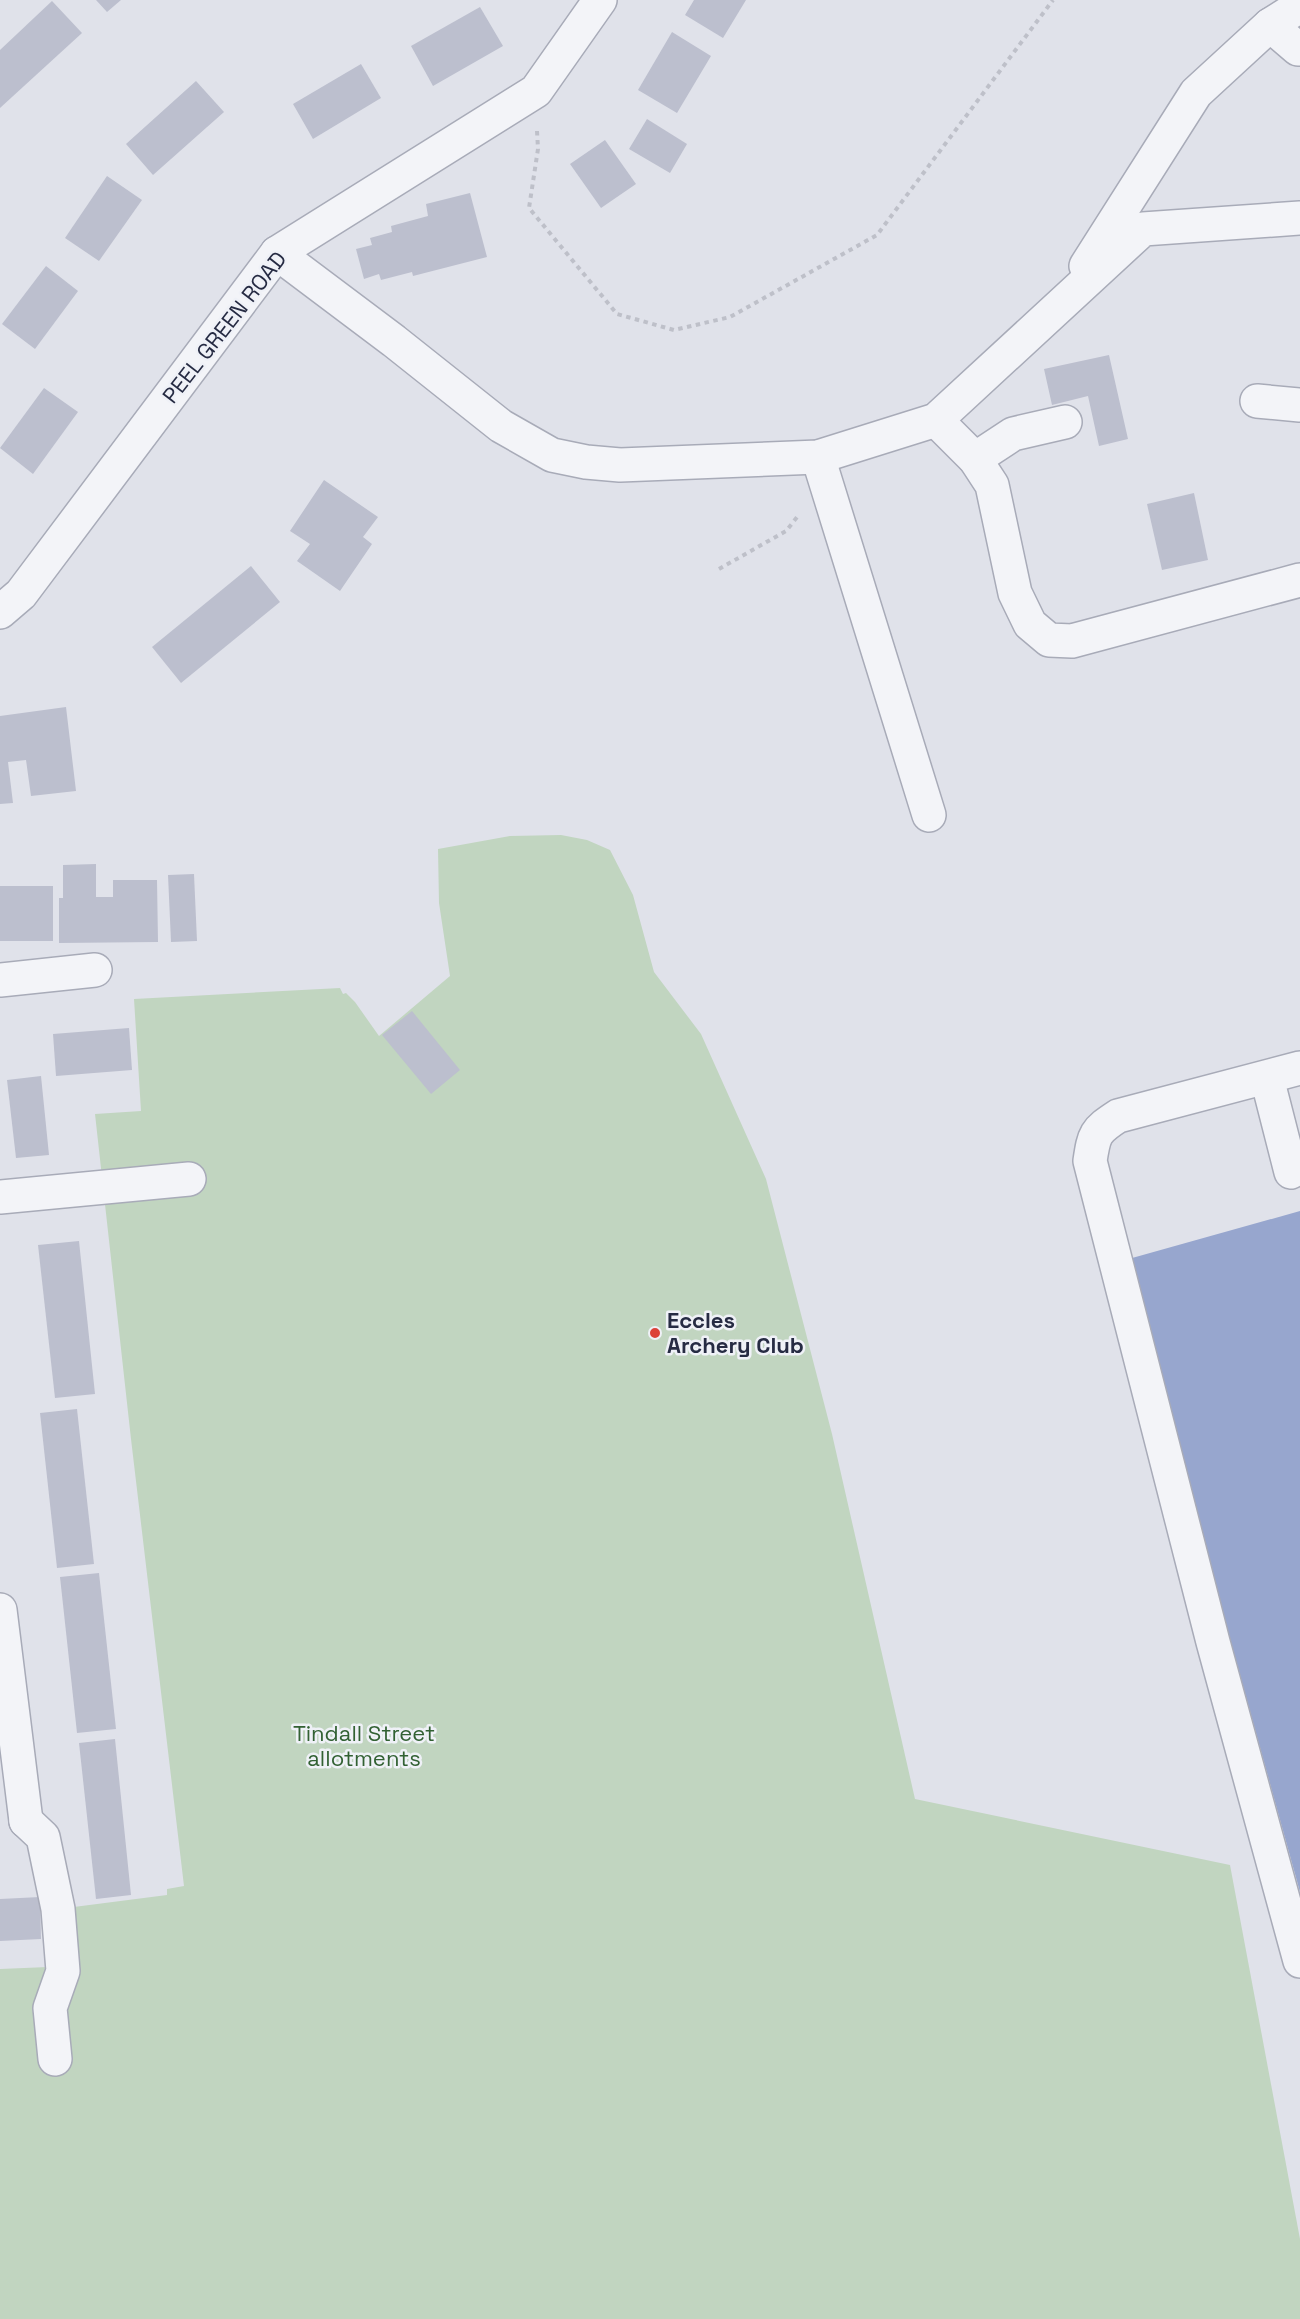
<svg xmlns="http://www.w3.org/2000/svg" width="1300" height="2319" font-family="'Space Grotesk',sans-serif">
<rect width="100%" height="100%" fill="#e0e2ea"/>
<path fill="#c1d5c0" d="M561,835L587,840L610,850L633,895L654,972L701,1034L766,1179L832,1434L915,1799L1230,1865L1300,2239V2319H0V1969L48,1967L66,1908L167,1895V1889L184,1886L131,1439L95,1114L141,1111L134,999L340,988L343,994L346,993L355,1002L379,1036L450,976L439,903L438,849L510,836Z"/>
<path fill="#97a6ce" d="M1300,1211V1892L1125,1260Z"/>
<g fill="#bcbfce">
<path d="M96,0H121L107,12Z"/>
<path d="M694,0H746L723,38L685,15Z"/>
<path d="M52,1L82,33L0,108V50Z"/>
<path d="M480,7L503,46L433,86L411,46Z"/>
<path d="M672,32L711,56L677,113L638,90Z"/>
<path d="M361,64L381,98L313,139L293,104Z"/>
<path d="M196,81L224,112L153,175L126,144Z"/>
<path d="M647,119L687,144L670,173L629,149Z"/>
<path d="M605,140L636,184L601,208L570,164Z"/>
<path d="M107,176L142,200L99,261L65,238Z"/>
<path d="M470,193L487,257L413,276L412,272L381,280L379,274L364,279L356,249L372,245L370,238L392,232L391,226L428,216L426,204Z"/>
<path d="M46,266L78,291L35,349L2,324Z"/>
<path d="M1109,355L1128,439L1099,446L1088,396L1052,405L1044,369Z"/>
<path d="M44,388L78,412L33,474L0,448Z"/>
<path d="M324,480L378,517L363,537L372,544L340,591L297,561L310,544L290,531Z"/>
<path d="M1194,493L1208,560L1162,570L1147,504Z"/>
<path d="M251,566L280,602L181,683L152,647Z"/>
<path d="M66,707L76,791L31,796L26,760L8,762L13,803L0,804V716Z"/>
<path d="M96,864V897H113V880H157L158,942L59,943V898H63V865Z"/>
<path d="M194,874L197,941L171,942L168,875Z"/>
<rect x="0" y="886" width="53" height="55"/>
<path d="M412,1011L460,1070L431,1094L382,1035Z"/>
<path d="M129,1028L132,1070L56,1076L53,1034Z"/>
<path d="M41,1076L49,1155L16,1158L7,1080Z"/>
<path d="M79,1241L95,1394L55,1398L38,1245Z"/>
<path d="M77,1409L94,1564L57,1568L40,1413Z"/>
<path d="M99,1573L116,1729L77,1733L60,1577Z"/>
<path d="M115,1739L131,1895L96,1899L79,1743Z"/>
<path d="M40,1897L41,1939L0,1941V1899Z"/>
</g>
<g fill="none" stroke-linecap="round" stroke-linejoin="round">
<defs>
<g id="minor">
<path d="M1270,25L1298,49"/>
<path d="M277,253L394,341L501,426L552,455L586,462L620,465L818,457L936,420L1143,229L1300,218"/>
<path d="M1086,266L1196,93L1270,25L1300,6"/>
<path d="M1257,401L1300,405"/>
<path d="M936,420L975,459L992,485L1015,593L1030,624L1049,640L1072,641L1300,580"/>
<path d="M818,457L929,815"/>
<path d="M975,459L1013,434L1065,422"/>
<path d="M0,612L21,594L277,253L536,91L600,0"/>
<path d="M0,980L95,970"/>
<path d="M1300,1068L1118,1116C1095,1131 1094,1134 1090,1161L1213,1642L1300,1961"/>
<path d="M1267,1078L1291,1172"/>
<path d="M0,1197L189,1179"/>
<path d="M0,1610L26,1821"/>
<path d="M26,1821L43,1837L58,1909L63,1971L50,2008L55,2059"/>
</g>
</defs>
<use href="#minor" stroke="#a8abb8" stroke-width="36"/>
<g stroke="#bec0c9" stroke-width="4" stroke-dasharray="4.5 4.5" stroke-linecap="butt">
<path d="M537,131L538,149L529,208L617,314L674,330L730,317L877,235L1053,0"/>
<path d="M719,569L786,531L798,516"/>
</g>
<use href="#minor" stroke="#f3f4f8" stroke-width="33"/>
</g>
<circle fill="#dc4138" stroke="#eff1f7" stroke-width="2" cx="655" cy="1333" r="6"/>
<g text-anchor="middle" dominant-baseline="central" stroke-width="5" stroke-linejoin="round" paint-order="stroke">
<g font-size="22" fill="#262b43" stroke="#eff1f7">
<text transform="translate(224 327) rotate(-52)">PEEL GREEN ROAD</text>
</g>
<g font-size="22" font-weight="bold" fill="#262b43" stroke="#eff1f7" text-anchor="start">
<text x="667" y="1320">Eccles<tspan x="667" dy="25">Archery Club</tspan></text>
</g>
<g font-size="22" fill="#326133" stroke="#eff1f7">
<text x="364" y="1733">Tindall Street<tspan x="364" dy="25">allotments</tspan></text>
</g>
</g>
</svg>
